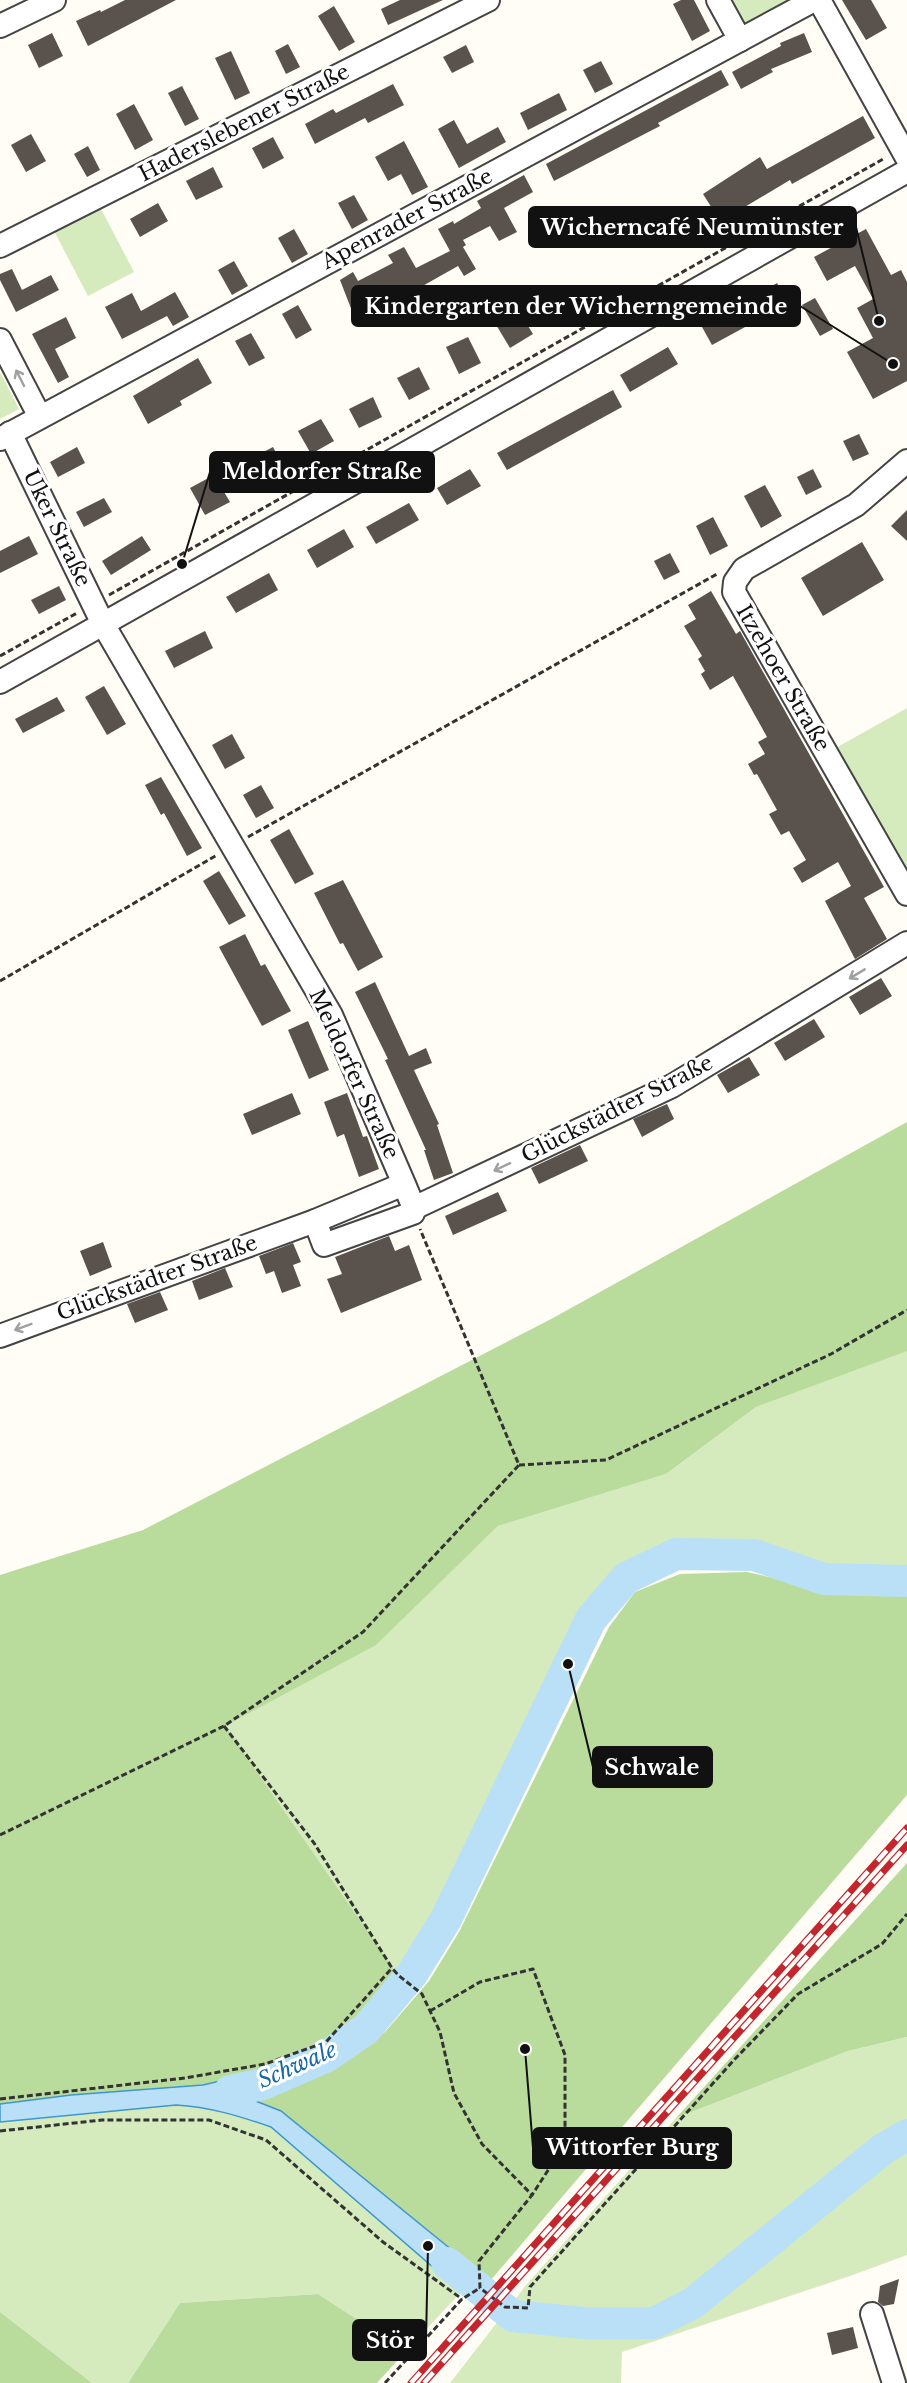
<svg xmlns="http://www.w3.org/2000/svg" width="907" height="2383" font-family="'Libre Baskerville',serif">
<rect width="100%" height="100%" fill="#fffdf5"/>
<g fill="#d5ebbd">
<path d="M726,0H798L749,25L742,24Z"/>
<path d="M100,207L134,272L88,296L54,231Z"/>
<path d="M0,372L19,409L0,419Z"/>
<path d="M907,708V879L834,749Z"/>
<path d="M907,1349V1594L905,1582L824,1579L754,1555L676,1554L626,1578L591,1619L446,1919L412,1974L398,1975L224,1726L375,1645L498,1526L666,1474L756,1407Z"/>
<path d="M907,2037V2255L850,2276L622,2352L621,2383H450L527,2284L676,2118L848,2051Z"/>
<path d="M176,2105L199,2106L230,2112L271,2127L462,2291L406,2351L318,2294L180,2303L128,2383H92L0,2312V2122Z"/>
</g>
<g fill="#b9dc9c">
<path d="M907,1122V1351L756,1407L666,1474L498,1526L376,1645L225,1726L398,1975L368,2013L329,2045L267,2070L203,2085L71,2095L0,2104V1575L143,1530L553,1318Z"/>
<path d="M747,1572L822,1589L907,1594V1795L490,2281L281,2111L253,2100L251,2095L255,2092L305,2078L336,2063L385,2032L429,1981L459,1932L609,1627L635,1592L680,1574Z"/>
<path d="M907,1863V2037L848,2051L676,2118Z"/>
<path d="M318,2294L406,2351L377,2383H128L180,2303Z"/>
<path d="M0,2312L92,2383H0Z"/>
</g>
<path fill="#b9e0f7" stroke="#3f96cf" stroke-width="1.5" d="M267,2070L275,2086L251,2095L253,2100L281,2111L490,2281L472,2301L271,2127C239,2116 210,2107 176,2105L0,2122V2104L71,2095L203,2085Z"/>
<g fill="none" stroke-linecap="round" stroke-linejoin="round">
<g stroke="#b9e0f7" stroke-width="32">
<path d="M230,2091L263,2084L327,2056L366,2029L412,1974L446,1919L591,1619L626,1578L676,1554L754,1555L824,1579L907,1581"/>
<path d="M447,2263L513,2316L584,2323H654L693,2303L883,2149L907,2135"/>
</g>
</g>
<g fill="#5a524d">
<path d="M125,0H176L88,46L76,21L100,10L101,12Z"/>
<path d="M400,0H443L388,25L381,9Z"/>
<path d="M681,0H694L710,31L692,41L673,4Z"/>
<path d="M842,0H871L887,28L866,40Z"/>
<path d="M334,6L355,42L339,51L318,16Z"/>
<path d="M52,33L63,56L39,68L28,45Z"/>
<path d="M804,33L812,52L771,69L773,72L741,89L732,72L781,46L780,43Z"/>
<path d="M288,44L300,67L286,74L275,51Z"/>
<path d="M466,45L474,62L452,73L443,57Z"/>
<path d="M231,51L250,93L235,100L215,58Z"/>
<path d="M601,61L613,84L595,93L583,70Z"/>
<path d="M721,70L729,85L658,123L660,126L554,181L546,164Z"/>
<path d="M393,84L404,105L368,123L365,118L315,144L305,124L333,109L336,113Z"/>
<path d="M182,86L199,119L185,126L168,93Z"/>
<path d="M559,93L567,110L528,130L520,113Z"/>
<path d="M134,104L153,140L135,150L116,114Z"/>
<path d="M863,116L875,138L792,184L790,180L743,208L744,210L722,224L703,194L760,157L767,169Z"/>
<path d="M454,120L467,144L498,127L506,142L459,168L438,129Z"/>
<path d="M31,134L46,161L26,172L11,145Z"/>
<path d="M273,137L284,158L263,169L252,148Z"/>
<path d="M404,141L428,187L412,195L401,174L388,181L375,157Z"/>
<path d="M88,146L100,170L87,177L74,154Z"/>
<path d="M213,167L223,187L196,200L186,181Z"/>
<path d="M524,175L533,192L504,208L517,232L499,241L490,226L463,240L466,245L463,247L476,269L464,276L458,266L419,288L426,301L405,312L397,298L390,301L386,295L356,311L355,309L352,311L340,280L353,272L358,281L393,263L388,255L404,247L416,268L450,251L438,229L453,221L454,224L481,208L477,201Z"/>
<path d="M354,195L368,220L352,229L338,203Z"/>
<path d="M158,203L168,221L140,237L130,219Z"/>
<path d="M294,229L308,254L292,263L278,238Z"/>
<path d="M866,229L891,275L901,270L907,282V381L873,399L847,352L873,338L857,308L873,299L855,266L827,281L814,257Z"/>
<path d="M234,261L248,286L232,295L218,270Z"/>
<path d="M12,269L22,290L51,275L59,290L16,312L0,280V274Z"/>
<path d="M777,283L792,311L775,320L760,293Z"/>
<path d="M175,292L189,317L173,326L167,316L122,339L105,307L132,293L141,311Z"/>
<path d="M815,298L833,329L820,336L802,305Z"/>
<path d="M298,305L312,330L296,339L282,314Z"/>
<path d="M736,308L747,326L712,345L702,327Z"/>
<path d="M518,310L533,334L510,348L495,323Z"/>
<path d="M66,317L76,338L55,349L69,377L58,383L32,334Z"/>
<path d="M251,333L265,358L249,366L235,341Z"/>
<path d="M468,337L481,363L459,374L446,347Z"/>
<path d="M668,347L678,364L630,392L620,375Z"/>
<path d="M198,358L212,383L180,401L182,405L148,424L133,396Z"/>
<path d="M419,367L430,389L409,400L397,378Z"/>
<path d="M613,390L622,407L507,470L497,453Z"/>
<path d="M373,397L382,417L359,428L349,409Z"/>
<path d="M321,419L334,441L311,454L298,431Z"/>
<path d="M859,434L869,454L853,461L843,441Z"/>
<path d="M77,447L85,463L58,477L50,462Z"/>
<path d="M273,447L285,470L262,483L250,459Z"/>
<path d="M470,469L481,486L447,505L437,488Z"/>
<path d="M813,469L822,487L806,495L797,477Z"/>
<path d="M214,475L230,502L205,515L190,488Z"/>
<path d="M765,485L782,516L761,528L744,496Z"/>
<path d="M104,498L112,512L84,527L76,512Z"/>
<path d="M409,503L419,520L376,544L366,527Z"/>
<path d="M907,510V541L891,526Z"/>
<path d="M713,517L728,546L710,555L696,526Z"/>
<path d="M344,529L354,547L317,568L307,550Z"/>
<path d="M29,536L38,554L0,573V551Z"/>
<path d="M142,536L151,550L111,575L102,561Z"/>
<path d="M862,542L884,580L823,616L801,578Z"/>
<path d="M670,553L680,572L664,580L654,561Z"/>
<path d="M269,573L278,590L236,613L226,597Z"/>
<path d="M59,586L66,600L39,614L31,600Z"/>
<path d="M711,591L736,634L740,631L884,887L864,898L887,939L855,959L825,901L851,886L838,862L802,883L793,868L806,860L789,831L781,835L769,814L777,810L757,774L754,775L748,764L765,754L758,742L767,737L733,676L710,690L701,674L705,671L698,659L702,656L684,626L696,619L688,605Z"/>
<path d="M205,631L213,648L174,668L165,651Z"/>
<path d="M104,686L126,724L107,735L85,697Z"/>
<path d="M57,697L65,711L23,733L15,719Z"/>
<path d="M232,734L245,758L225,769L212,745Z"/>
<path d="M161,777L202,848L187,856L164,813L161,815L145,785Z"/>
<path d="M261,785L274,808L256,818L243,795Z"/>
<path d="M289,829L314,874L295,884L270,840Z"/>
<path d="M219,871L246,916L229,925L203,881Z"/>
<path d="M343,880L383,957L358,971L343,943L340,944L314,893Z"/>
<path d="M245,934L261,966L265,964L291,1011L262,1026L219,947Z"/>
<path d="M881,978L892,996L860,1015L849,997Z"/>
<path d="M375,982L409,1056L426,1048L432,1063L414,1070L439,1124L437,1125L453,1173L434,1180L424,1150H426L385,1060L388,1059L355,992Z"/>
<path d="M814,1019L825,1037L785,1061L774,1043Z"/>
<path d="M308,1021L329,1070L309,1079L288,1030Z"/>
<path d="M749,1057L760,1075L728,1093L717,1075Z"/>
<path d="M292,1093L301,1114L252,1135L243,1114Z"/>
<path d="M347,1093L363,1137L367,1136L379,1169L359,1177L344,1134L337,1137L324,1102Z"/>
<path d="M667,1104L674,1119L642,1137L633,1119Z"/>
<path d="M580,1145L588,1161L539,1184L531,1168Z"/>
<path d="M498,1192L507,1211L453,1235L445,1216Z"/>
<path d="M389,1236L395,1251L409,1245L422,1280L341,1313L327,1279L342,1274L335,1257Z"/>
<path d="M103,1242L112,1267L90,1276L80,1251Z"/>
<path d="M293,1243L301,1262L293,1265L301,1286L282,1293L274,1271L266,1274L259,1256Z"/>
<path d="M225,1268L233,1287L199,1300L192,1281Z"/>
<path d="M160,1292L168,1310L135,1323L127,1304Z"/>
<path d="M899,2279L894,2304L883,2306L878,2302L880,2286Z"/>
<path d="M853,2327L858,2348L832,2355L827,2333Z"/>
</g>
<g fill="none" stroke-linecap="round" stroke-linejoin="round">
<defs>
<g id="minor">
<path d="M718,0L740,40"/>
<path d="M819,0L907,158"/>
<path d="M0,26L54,0"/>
<path d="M0,246L488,0"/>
<path d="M0,340L40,417"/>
<path d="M10,433L103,624L331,1015L404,1184L414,1208L413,1213L324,1245L315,1221L404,1184"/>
<path d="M0,439L814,0"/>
<path d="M907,461L856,505L744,569L735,582L734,592L907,894"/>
<path d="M0,682L907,171"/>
<path d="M414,1208L672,1086L907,943"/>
<path d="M0,1336L315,1221"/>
<path d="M872,2314L894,2383"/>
</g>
</defs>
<use href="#minor" stroke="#444" stroke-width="26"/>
<g stroke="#333" stroke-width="3" stroke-dasharray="6 3" stroke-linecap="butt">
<path d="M109,595L885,158"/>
<path d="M0,656L77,613"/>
<path d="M248,837L717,574L719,575"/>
<path d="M0,981L217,855"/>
<path d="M519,1465L606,1460L831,1354L907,1310"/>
<path d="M224,1726L314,1843L392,1968L398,1975L422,1994L440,2032L454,2093L482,2144L532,2195L479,2261L480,2288L505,2307L528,2308L530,2287L734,2060L798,1994L882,1944L907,1914"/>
<path d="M0,1835L224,1726L363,1632L519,1465L420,1229"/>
<path d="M430,2011L480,1982L533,1969L565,2055V2144L532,2195"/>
<path d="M0,2099L185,2078L265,2064L326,2042L392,1968"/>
<path d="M0,2131L102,2120H209L266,2140L383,2242L462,2299"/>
<path d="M385,2383L462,2299L480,2288"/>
</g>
<use href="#minor" stroke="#fff" stroke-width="22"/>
<defs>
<g id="rail">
<path d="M411,2383L907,1828"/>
<path d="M424,2383L907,1845"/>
</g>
</defs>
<use href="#rail" stroke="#c4262e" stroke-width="7"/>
<use href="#rail" stroke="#fff" stroke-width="4.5" stroke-dasharray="14" stroke-linecap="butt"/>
</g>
<defs><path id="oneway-shaft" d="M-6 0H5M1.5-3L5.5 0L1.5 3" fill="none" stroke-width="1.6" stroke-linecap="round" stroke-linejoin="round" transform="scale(1.5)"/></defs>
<g stroke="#a0a0a0">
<use href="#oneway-shaft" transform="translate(20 378) rotate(-117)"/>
<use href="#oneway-shaft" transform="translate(857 974) rotate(149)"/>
<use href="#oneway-shaft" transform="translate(502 1167) rotate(155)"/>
<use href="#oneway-shaft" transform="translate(23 1327) rotate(160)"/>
</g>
<g text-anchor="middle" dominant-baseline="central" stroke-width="6" stroke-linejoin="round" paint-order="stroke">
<g font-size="21" fill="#111" stroke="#fff">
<text transform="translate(244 123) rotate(-27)">Haderslebener Straße</text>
<text transform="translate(407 219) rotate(-28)">Apenrader Straße</text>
<text transform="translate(57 528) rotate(64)">Uker Straße</text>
<text transform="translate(783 678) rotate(60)">Itzehoer Straße</text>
<text transform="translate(354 1074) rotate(65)">Meldorfer Straße</text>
<text transform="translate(617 1109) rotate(-27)">Glückstädter Straße</text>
<text transform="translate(157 1278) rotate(-20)">Glückstädter Straße</text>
</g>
<g font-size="22" font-style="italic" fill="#1768a6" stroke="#fff">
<text transform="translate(297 2065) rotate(-24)">Schwale</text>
</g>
</g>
<path fill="none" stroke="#111" stroke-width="2" d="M879 321L856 227M893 364L800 306M182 564L210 472M568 1664L593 1767M525 2049L533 2148M428 2246L426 2340"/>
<g fill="#111" stroke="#fff" stroke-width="2">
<circle cx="879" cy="321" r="6"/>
<circle cx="893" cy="364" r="6"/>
<circle cx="182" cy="564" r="6"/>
<circle cx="568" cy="1664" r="6"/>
<circle cx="525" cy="2049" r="6"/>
<circle cx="428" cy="2246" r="6"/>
</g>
<g fill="#111" stroke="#111" stroke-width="2">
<rect x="529" y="207" width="327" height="40" rx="6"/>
<rect x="352" y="286" width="448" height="40" rx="6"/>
<rect x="210" y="452" width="224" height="40" rx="6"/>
<rect x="593" y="1747" width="119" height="40" rx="6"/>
<rect x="533" y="2128" width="198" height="40" rx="6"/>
<rect x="353" y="2320" width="73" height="40" rx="6"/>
</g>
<g font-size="22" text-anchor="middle" font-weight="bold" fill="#fff">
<text x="692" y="235">Wicherncafé Neumünster</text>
<text x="576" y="314">Kindergarten der Wicherngemeinde</text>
<text x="322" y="479">Meldorfer Straße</text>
<text x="652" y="1775">Schwale</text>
<text x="632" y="2155">Wittorfer Burg</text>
<text x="390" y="2348">Stör</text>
</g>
</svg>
